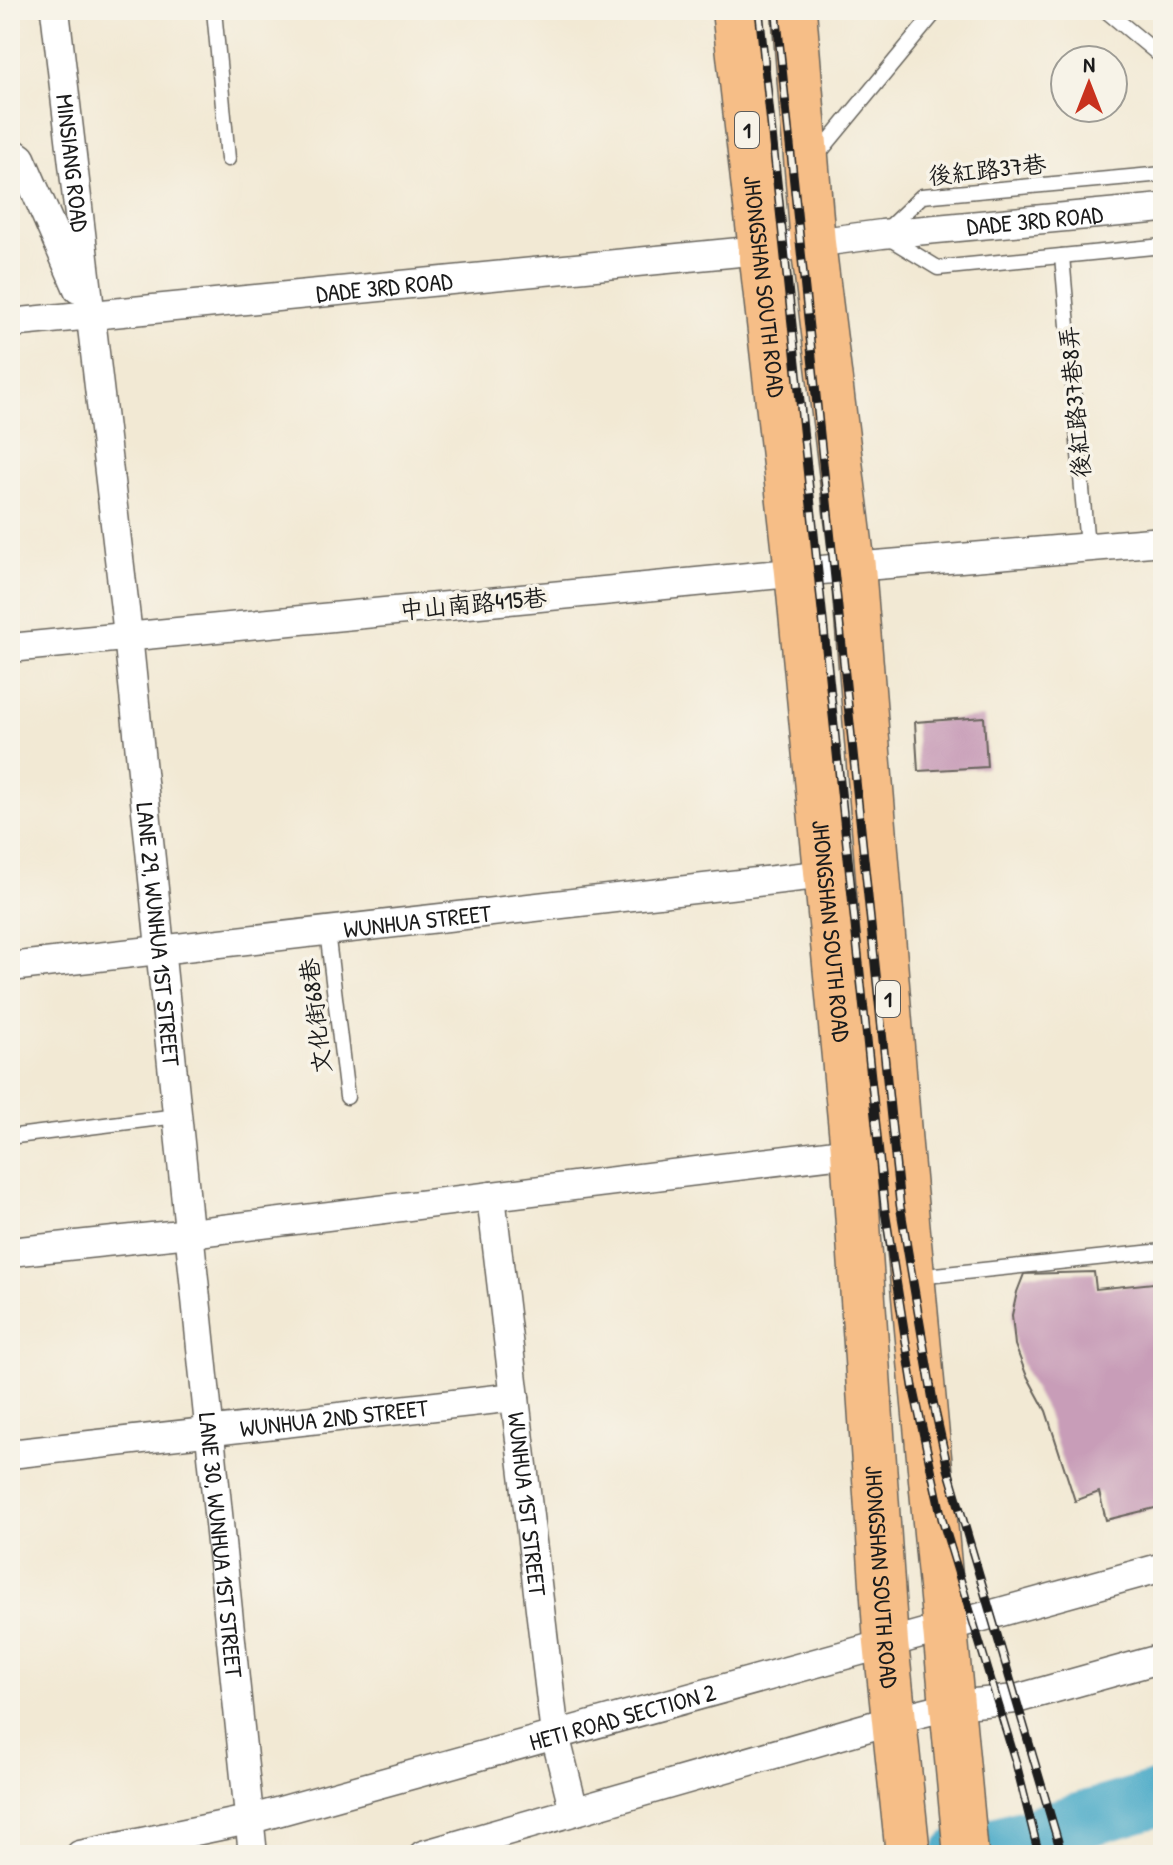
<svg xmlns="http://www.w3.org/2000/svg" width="1173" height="1865" font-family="'Patrick Hand','LXGW WenKai TC',sans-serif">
<rect width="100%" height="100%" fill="#f7f3e8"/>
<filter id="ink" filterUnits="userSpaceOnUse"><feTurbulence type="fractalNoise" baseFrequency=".0125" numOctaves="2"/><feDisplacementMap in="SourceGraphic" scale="16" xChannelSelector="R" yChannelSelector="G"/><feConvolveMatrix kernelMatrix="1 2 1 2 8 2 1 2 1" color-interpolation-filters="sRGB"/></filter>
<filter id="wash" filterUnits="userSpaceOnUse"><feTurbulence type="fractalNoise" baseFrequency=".006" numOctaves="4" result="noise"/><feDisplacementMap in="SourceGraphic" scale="32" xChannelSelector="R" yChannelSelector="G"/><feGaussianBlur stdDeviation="1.8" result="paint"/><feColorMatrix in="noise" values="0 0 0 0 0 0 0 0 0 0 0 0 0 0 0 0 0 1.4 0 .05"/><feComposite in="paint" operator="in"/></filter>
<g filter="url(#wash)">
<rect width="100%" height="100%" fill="#f2e9d4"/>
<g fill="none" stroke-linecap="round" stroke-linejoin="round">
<path stroke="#47a9c7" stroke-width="56" d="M960,1855L1163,1797"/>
</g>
<g id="blocks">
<g fill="#c89db8">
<path d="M984,717L987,767L918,771L915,722Z"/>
<path d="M1094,1272L1096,1289L1163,1282V1506L1106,1520L1099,1492L1075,1501L1046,1411L1026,1374L1015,1345L1012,1315L1017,1292L1024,1274Z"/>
</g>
</g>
</g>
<g filter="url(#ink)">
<use href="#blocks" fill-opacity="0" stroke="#67645c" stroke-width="2"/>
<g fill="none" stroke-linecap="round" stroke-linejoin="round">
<defs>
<g id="service">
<path d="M214,10L228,159"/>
<path d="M1105,10L1163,58"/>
<path d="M815,158L937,10"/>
<path d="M1163,174L922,196L882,234L938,268L1163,246"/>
<path d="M1062,256L1087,547"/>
<path d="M327,931L347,1097"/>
<path d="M16,1136L177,1116"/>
<path d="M917,1277L1163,1251"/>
</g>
<g id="minor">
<path id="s1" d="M55,10L128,635L253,1855"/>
<path d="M10,150L21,158L78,289"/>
<path id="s2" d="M10,323L760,250L882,234L1163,208"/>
<path d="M10,648L853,567L1163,541"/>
<path id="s3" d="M10,967L826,874"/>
<path id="s4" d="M491,1196L555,1735L574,1811"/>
<path d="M10,1252L190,1233L900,1146"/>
<path id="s5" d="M10,1454L515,1397"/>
<path id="s6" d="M80,1855L248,1820L1163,1567"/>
<path d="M423,1855L893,1720L954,1705L1016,1699L1163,1658"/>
</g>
<g id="primary">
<path id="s7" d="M734,10L797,572L853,1150L886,1643L908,1855"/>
<path d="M794,10L813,243L853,567L900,1146L966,1855"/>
</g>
</defs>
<use href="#service" stroke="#67645c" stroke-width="17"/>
<use href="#minor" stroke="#67645c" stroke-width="31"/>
<use href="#primary" stroke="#67645c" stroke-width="47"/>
<use href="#service" stroke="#fff" stroke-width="14"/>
<use href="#minor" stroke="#fff" stroke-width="28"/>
<use href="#primary" stroke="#f6be87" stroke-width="44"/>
<defs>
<g id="rail">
<path d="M759,10L885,1211L913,1386L942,1519L1016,1763L1039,1855"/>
<path d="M776,10L900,1205L933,1401L948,1469L1062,1855"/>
</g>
</defs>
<use href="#rail" stroke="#1c1c1c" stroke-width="9"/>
<use href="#rail" stroke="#f7f3e8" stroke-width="6" stroke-dasharray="18" stroke-linecap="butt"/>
</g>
</g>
<g text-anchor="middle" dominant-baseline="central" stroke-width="7" stroke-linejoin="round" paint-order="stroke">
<g fill="#f7f3e8" stroke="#5e5c59" stroke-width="2">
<rect x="735" y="112" width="24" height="36" rx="6"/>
<rect x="876" y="981" width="24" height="36" rx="6"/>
</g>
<g font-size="22" font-weight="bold" fill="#1c1c1c">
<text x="747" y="130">1</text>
<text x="888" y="999">1</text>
</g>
<g font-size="24" fill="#1c1c1c" stroke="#f7f3e8">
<text stroke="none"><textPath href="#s1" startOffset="154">MINSIANG ROAD</textPath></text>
<text transform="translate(987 169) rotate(-6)">後紅路37巷</text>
<text stroke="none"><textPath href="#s2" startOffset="1030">DADE 3RD ROAD</textPath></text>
<text stroke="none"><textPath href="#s2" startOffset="376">DADE 3RD ROAD</textPath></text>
<text stroke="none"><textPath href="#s7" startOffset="278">JHONGSHAN SOUTH ROAD</textPath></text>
<text transform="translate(1074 402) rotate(-95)">後紅路37巷8弄</text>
<text transform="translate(473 603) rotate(-5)">中山南路415巷</text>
<text stroke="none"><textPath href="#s3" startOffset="410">WUNHUA STREET</textPath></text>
<text stroke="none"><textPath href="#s7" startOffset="926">JHONGSHAN SOUTH ROAD</textPath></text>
<text stroke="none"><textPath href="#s1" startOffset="930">LANE 29, WUNHUA 1ST STREET</textPath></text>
<text transform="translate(315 1016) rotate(-97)">文化街68巷</text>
<text stroke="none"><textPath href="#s5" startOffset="326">WUNHUA 2ND STREET</textPath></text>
<text stroke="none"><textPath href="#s4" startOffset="310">WUNHUA 1ST STREET</textPath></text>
<text stroke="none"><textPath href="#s1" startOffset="1544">LANE 30, WUNHUA 1ST STREET</textPath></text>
<text stroke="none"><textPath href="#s7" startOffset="1574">JHONGSHAN SOUTH ROAD</textPath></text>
<text stroke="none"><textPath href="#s6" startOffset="560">HETI ROAD SECTION 2</textPath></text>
</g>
</g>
<rect width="1173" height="1865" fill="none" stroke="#f7f3e8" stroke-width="40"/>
<g transform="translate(1089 84)"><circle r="38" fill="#f7f3e8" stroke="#9f9d96" stroke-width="2"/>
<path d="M0-6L14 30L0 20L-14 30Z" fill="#c8321e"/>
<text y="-12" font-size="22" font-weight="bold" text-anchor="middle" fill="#1c1c1c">N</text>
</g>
</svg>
